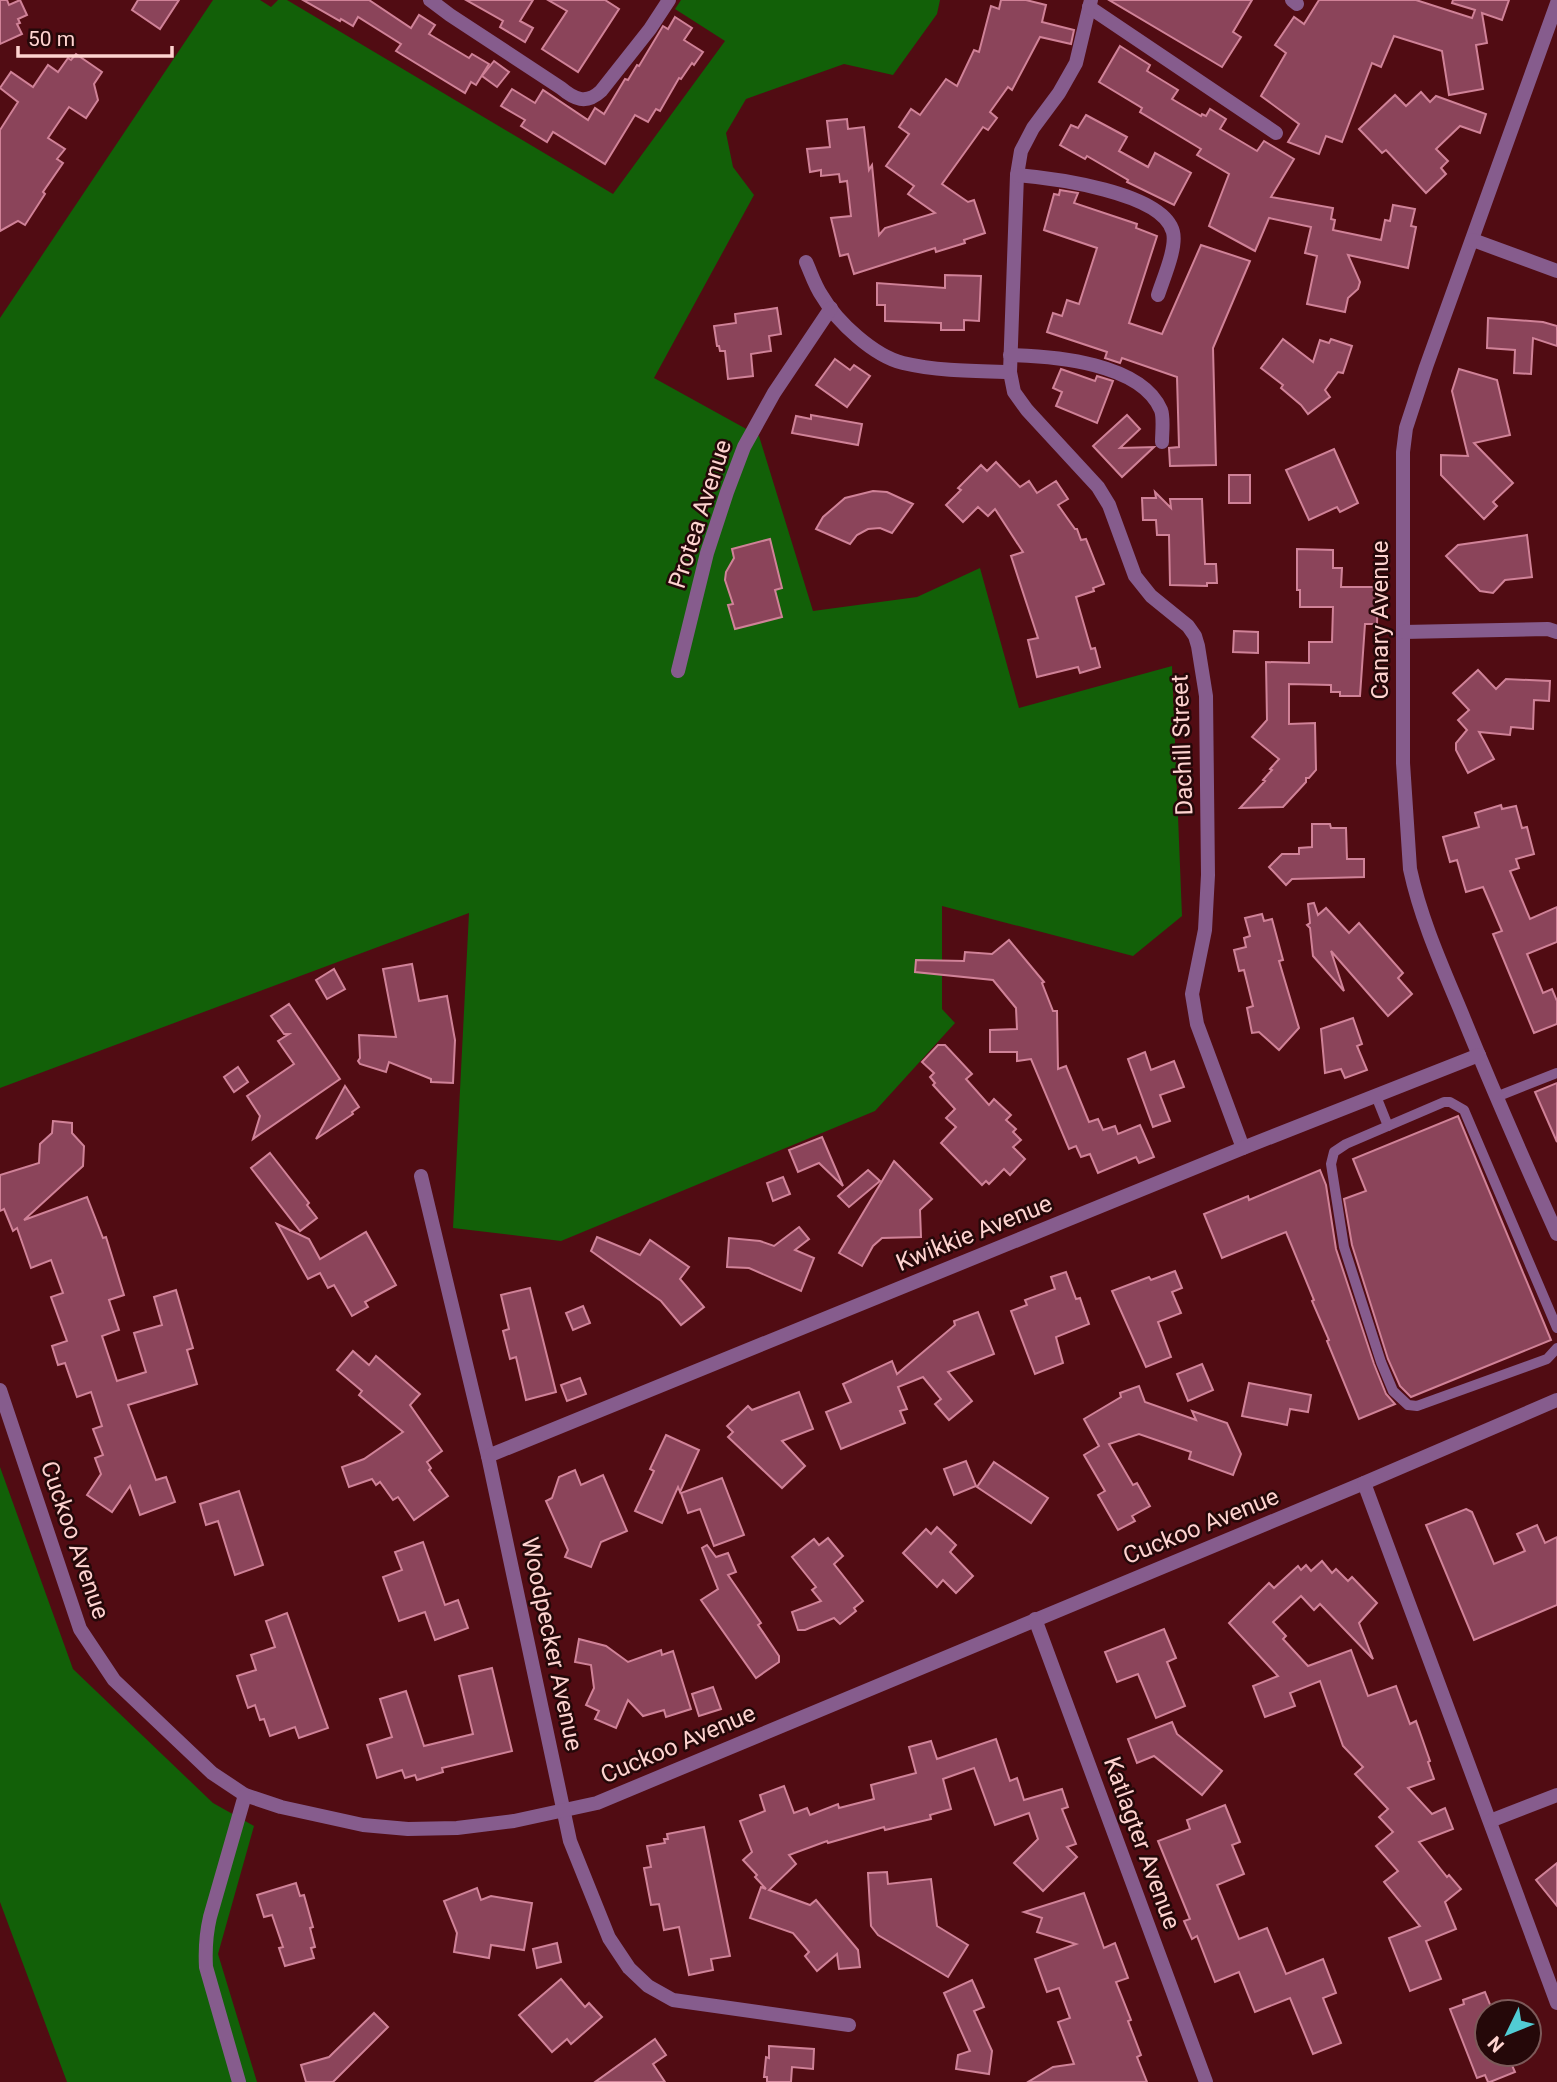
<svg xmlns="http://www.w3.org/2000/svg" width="1557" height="2082" font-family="Roboto,sans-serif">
<rect width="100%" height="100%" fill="#510c13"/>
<g fill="#126008">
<path d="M213,0H260L271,7L278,0H287L613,194L725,41L675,9L681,0H940L937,14L893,75L844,64L746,99L726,133L733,167L754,195L654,378L759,436L813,611L917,597L980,568L1019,708L1172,666L1182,916L1133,956L942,906V1009L955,1023L875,1111L561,1241L453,1228L469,913L0,1088V318Z"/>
<path d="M0,1467L73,1669L213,1803L254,1826L218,1954L257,2082H67L0,1902Z"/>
</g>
<g fill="#8b445a" stroke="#d08298" stroke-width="2">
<path d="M0,0H7L9,5L20,0L27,15L18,19L20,23L17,24L22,34L0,44Z"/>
<path d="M138,0H179L160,29L132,10Z"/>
<path d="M303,0H369L411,28L419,15L435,25L429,34L469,58L472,54L489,64L476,85L471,82L465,93L396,51L401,44L358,17L353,26L341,19L340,21Z"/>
<path d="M466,0H533L520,21L533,28L525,42L500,27L503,21Z"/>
<path d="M548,0H605L619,9L578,72L542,49L567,11Z"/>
<path d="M1001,0H1026L1046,5L1042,22L1074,30L1071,44L1040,37L1012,90L1008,87L990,112L997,118L988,130L983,127L942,184L968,202L974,200L985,233L964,240L965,243L936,252L935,248L854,274L848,254L840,256L831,218L851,216L847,181L840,182L839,174L821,176V170L810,172L807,149L830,147L827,121L847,119L848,129L864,127L869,170L872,165L879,235L885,228L935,213L908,194L914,186L886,166L909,134L899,127L911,109L920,115L946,79L957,86L974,50L979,52L991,6L999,9Z"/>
<path d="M1109,0H1252L1233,32L1241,37L1222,67Z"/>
<path d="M1319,0H1416L1472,18L1475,10L1452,3L1453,0H1509L1502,20L1482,13L1487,43L1476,45L1483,89L1449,95L1442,51L1394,36L1381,67L1372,63L1342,142L1326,136L1319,154L1288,142L1299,124L1261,96L1286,53L1275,45L1294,17L1304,24Z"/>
<path d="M675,17L692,28L684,40L703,52L694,65L692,63L681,79L679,78L660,111L656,109L648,122L635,115L605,164L553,132L547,142L521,126L525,120L501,106L512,89L535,103L543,90L588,120L595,108L604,114L625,79L628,80L637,65L639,66L663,26L668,29Z"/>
<path d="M1120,46L1150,65L1147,71L1178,90L1172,99L1201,116L1202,114L1206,116L1210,109L1226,119L1220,129L1257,151L1264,141L1294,159L1271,197L1333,208L1331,219L1335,220L1333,230L1381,240L1385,220L1390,221L1393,205L1415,209L1411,226L1416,227L1408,268L1348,255L1360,282L1358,289L1348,298L1345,312L1307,304L1317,256L1305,253L1311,227L1269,218L1255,251L1209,226L1229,174L1197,155L1201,149L1140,112L1142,108L1099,82Z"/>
<path d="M76,54L102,72L94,84L98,100L86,118L69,107L48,138L65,149L57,159L63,163L43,192L45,194L25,225L18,221L0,231V130L18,102L0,88L11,72L33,87L48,65L58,72L68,58L71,60Z"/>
<path d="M494,61L509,72L497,87L482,76Z"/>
<path d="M1421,92L1430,102L1436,96L1486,114L1480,133L1460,126L1436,149L1448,161L1441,168L1446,174L1426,193L1386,150L1382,153L1359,129L1395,95L1406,106Z"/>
<path d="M1086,115L1127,137L1119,151L1148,167L1155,153L1191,173L1174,205L1127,182L1128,180L1087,156L1085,159L1060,145L1071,125L1078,128Z"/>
<path d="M1060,190L1078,193L1074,203L1137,224L1136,228L1157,236L1129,323L1162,334L1201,245L1250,261L1213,348L1216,465L1170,466L1169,448L1179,447L1177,377L1122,358L1120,363L1105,358L1107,352L1047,332L1053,313L1062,316L1067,300L1079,304L1097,248L1044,230L1054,194L1059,195Z"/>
<path d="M945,275L981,276L979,321L964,320V330H941V323L885,321V305H877V283L945,288Z"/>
<path d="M777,308L781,334L769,336L771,351L751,354L753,376L728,379L725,351H720L719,346H717L714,326L736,323L735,314Z"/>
<path d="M1488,318L1543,322L1557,326V346L1533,338L1531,374L1514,373L1515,350L1487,348Z"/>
<path d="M1283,339L1313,362L1320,340L1329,343L1331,339L1352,346L1343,373L1338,372L1325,390L1330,397L1308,414L1301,405L1281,388L1283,385L1261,368Z"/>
<path d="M835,359L850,370L854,365L870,376L847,407L816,385Z"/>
<path d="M1061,369L1095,381L1097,376L1113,381L1097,423L1056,406L1062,392L1053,388Z"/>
<path d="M1459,369L1497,380L1510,435L1474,443L1513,483L1493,502L1497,506L1484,519L1441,475V455L1468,456L1452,391Z"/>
<path d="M811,415L862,424L858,445L792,433L796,416L811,419Z"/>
<path d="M1127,415L1140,429L1120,448L1154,447L1122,477L1093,446Z"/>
<path d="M1334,449L1358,503L1340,512L1337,507L1309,520L1286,470Z"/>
<path d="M996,462L1020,487L1029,481L1037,493L1056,481L1068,499L1058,505L1075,529H1077L1081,540L1086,539L1104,584L1093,588L1094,591L1076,597L1091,649L1095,648L1100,667L1080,673L1078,667L1037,677L1028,640L1038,638L1011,556L1023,552L995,509L988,516L978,507L963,522L946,505L961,490L958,488L981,465L987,471Z"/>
<rect x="1229" y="475" width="21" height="28"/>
<path d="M873,491L887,492L913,504L892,533L880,528L868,529L857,535L850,544L816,529L823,517L845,498Z"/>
<path d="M1155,492L1171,508L1170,499H1202L1205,564H1216L1217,583H1207V586L1170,585L1169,535H1157L1156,520H1143L1142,498H1156Z"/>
<path d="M1527,535L1532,577L1505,580L1493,593L1480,591L1446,556L1458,545Z"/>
<path d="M770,539L782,588L775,590L782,617L735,629L728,605L733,604L725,580L726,572L734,558L732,549Z"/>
<path d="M1297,549L1333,550V568H1342L1341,587H1378L1377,624H1365L1360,696H1340V692H1331V685L1289,684V724L1315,723L1316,770L1309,778H1306V782L1283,807L1240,808L1265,781L1263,780L1272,770L1270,769L1279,759L1252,737L1267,720L1266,662L1309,663V642H1332L1333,607H1300V590H1297Z"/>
<path d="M1234,631L1258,632V653L1233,652Z"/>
<path d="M1478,670L1496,689L1506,679L1550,681L1549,701L1534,700L1533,729L1511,727L1510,735L1479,732L1494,759L1468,773L1456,750V743L1467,730L1458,720L1469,710L1453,693Z"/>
<path d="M1501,805L1502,809L1516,806L1522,828L1527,827L1534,854L1516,859L1519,868L1510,871L1530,919L1557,907V942L1527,954L1543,993L1552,989L1557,1001V1024L1534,1033L1493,934L1502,931L1483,887L1466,892L1457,860L1450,862L1443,837L1479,827L1475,813Z"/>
<path d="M1312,824H1330L1331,828H1346L1347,859H1364V877L1292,879L1286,885L1269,867L1282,854H1299V848L1312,847Z"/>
<path d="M1314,903L1318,915L1326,908L1349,933L1359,923L1403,973L1398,978L1412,994L1388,1016L1331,951L1344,991L1313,956L1310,928L1307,925L1310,923L1308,904Z"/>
<path d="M1262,914L1264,921L1272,919L1283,960L1279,961L1299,1028L1279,1050L1259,1032L1252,1033L1247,1008L1253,1006L1244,970L1239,971L1234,950L1246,947L1244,938L1250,936L1245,918Z"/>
<path d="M1009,940L1044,982L1042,983L1053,1011H1057L1058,1069L1066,1066L1089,1122L1098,1119L1103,1130L1115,1126L1118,1134L1140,1125L1154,1157L1139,1163L1136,1157L1098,1173L1090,1154L1081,1157L1076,1146L1069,1149L1031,1059L1017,1061V1052H990V1030L1017,1029L1016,1008L993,980L915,972L916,960L964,961L965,952L992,954Z"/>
<path d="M412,964L419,1001L447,996L455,1040L453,1083L431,1082V1079L389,1062L386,1072L360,1064L358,1061L360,1058L359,1035L396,1037L383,969Z"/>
<path d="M334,969L345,989L327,999L316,980Z"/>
<path d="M289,1004L340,1079L253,1139L260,1116L247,1096L294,1064L278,1041L289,1034H284L271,1016Z"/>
<path d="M1353,1018L1362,1044L1357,1046L1367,1070L1345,1078L1341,1069L1325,1073L1321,1029Z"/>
<path d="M938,1045H945L972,1074L966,1079L989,1105L994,1099L1011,1115L1006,1120L1016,1129L1013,1132L1021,1140L1013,1147L1025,1159L1010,1175L1004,1169L989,1184L986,1181L982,1185L941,1143L956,1127L946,1118L955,1109L933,1085L935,1083L930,1077L934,1073L922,1062Z"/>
<path d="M1145,1052L1151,1070L1174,1061L1184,1087L1160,1095L1170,1121L1153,1127L1128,1059Z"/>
<path d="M238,1067L248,1082L234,1092L224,1077Z"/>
<path d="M1557,1083V1142L1535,1092Z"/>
<path d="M345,1086L359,1107L352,1112L353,1114L316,1139Z"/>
<path d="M1458,1116L1551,1340L1411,1397L1400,1386L1388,1359L1352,1245L1344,1199L1366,1191L1353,1159Z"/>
<path d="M53,1121L72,1123V1133L84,1146L83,1166L24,1220L87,1197L103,1238L106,1237L124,1295L109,1300L119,1330L102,1336L117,1381L146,1372L134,1333L162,1325L154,1297L176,1290L193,1348L187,1350L197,1384L128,1405L156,1480L166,1477L175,1502L140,1515L130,1486L112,1512L87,1495L101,1474L95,1458L103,1455L93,1429L102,1426L91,1392L77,1397L65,1363L58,1365L52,1346L67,1341L51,1297L63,1293L51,1260L31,1268L17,1228L13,1231L4,1209L0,1211V1175L39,1163L40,1144L52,1133Z"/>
<path d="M822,1137L843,1186L819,1163L798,1172L789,1150Z"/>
<path d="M270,1153L309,1203L307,1205L317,1218L300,1231L251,1168Z"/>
<path d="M894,1161L932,1199L920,1210L921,1237L882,1238L873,1246L862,1266L839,1253Z"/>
<path d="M868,1170L880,1181L849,1207L838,1196Z"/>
<path d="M1320,1170L1326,1185L1336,1249L1374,1364L1386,1394L1395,1404L1359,1419L1327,1341L1329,1340L1312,1301L1314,1300L1286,1232L1222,1258L1204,1214L1248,1196L1249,1200Z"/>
<path d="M783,1177L790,1194L773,1201L767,1183Z"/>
<path d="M277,1224L309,1239L320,1259L366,1232L396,1285L365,1302L368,1307L352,1316L334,1285L328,1288L320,1273L308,1279Z"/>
<path d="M799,1227L809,1239L795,1250L814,1258L801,1291L749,1268L727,1267L729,1238L760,1241L774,1246Z"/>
<path d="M597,1237L640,1255L650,1240L689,1267L680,1279L704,1307L681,1325L661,1301L591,1251Z"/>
<path d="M1175,1271L1182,1288L1172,1292L1181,1313L1158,1322L1171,1357L1146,1367L1112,1291L1149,1277L1151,1280Z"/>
<path d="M1066,1272L1076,1299L1080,1298L1089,1324L1056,1337L1063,1363L1035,1374L1011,1311L1027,1305L1025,1300L1055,1289L1051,1277Z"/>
<path d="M530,1288L556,1392L526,1400L516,1357L510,1359L503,1331L509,1329L501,1295Z"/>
<path d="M583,1306L590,1323L573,1330L566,1313Z"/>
<path d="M978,1312L994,1354L948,1372L972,1401L949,1420L935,1404L941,1399L923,1377L898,1387L907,1409L900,1411L905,1423L841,1449L826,1412L851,1402L843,1384L892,1361L897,1374L955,1325L954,1321Z"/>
<path d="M353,1351L369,1365L376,1356L420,1394L410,1405L442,1451L427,1462L431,1468L429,1470L448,1496L414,1520L398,1497L393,1500L380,1482L376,1485L372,1479L349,1487L342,1467L364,1459L403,1432L359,1395L362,1391L337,1370Z"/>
<path d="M1202,1364L1213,1390L1188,1401L1177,1374Z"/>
<path d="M580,1378L586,1394L567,1401L561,1385Z"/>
<path d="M1249,1383L1311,1395L1308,1412L1290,1409L1287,1425L1242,1416Z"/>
<path d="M1139,1386L1145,1402L1196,1420L1192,1411L1227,1423L1241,1454L1233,1475L1189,1459L1191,1452L1139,1434L1109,1444L1133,1485L1137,1483L1150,1506L1132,1516L1135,1521L1118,1530L1098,1495L1105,1491L1084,1455L1099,1446L1084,1419L1121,1397L1120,1393Z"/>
<path d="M799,1392L813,1429L782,1441L805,1466L782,1488L728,1437L733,1432L727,1426L748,1406L752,1410Z"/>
<path d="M666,1435L699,1450L680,1492L678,1487L662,1523L635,1511L654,1471L650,1469Z"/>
<path d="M966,1461L976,1486L954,1495L944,1469Z"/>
<path d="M994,1462L1048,1498L1031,1523L977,1487Z"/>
<path d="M575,1470L581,1485L603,1475L627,1531L601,1542L591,1567L565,1557L568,1550L546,1501L552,1498L559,1477Z"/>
<path d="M722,1478L744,1535L714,1546L700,1509L688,1513L681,1493Z"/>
<path d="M239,1491L263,1565L235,1575L218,1521L206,1525L200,1504Z"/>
<path d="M1466,1509L1472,1512L1494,1564L1525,1551L1517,1534L1537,1525L1545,1543L1557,1537V1605L1474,1640L1426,1525Z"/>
<path d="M937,1527L956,1545L950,1552L973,1576L956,1593L943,1580L937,1587L903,1553L926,1529L931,1534Z"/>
<path d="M828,1538L843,1556L834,1564L863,1601L854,1608L856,1611L840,1624L834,1618L805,1630H798L792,1612L821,1601L812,1590L816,1587L792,1557L814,1539L819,1545Z"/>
<path d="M423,1542L445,1605L458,1600L468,1628L435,1640L425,1612L399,1621L383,1577L402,1570L395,1552Z"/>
<path d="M707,1545L716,1557L728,1553L736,1572L728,1575L761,1623L758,1625L779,1656V1662L756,1678L701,1600L718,1589L702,1548Z"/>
<path d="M1322,1561L1332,1573L1336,1569L1348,1581L1352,1577L1377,1603L1359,1623L1373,1659L1320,1604L1314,1610L1301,1596L1273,1622L1286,1636L1283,1639L1308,1666L1351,1650L1368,1696L1396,1686L1410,1724L1416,1721L1430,1761L1428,1762L1434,1779L1408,1788L1432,1814L1445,1808L1453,1829L1419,1842L1447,1877L1449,1875L1461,1889L1445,1902L1456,1929L1426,1941L1441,1979L1410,1991L1389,1938L1420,1926L1384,1882L1398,1871L1376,1846L1393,1832L1379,1817L1388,1809L1355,1774L1363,1767L1343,1746L1320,1681L1290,1693L1295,1706L1265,1717L1253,1686L1278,1676L1229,1623L1269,1583L1274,1588L1298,1566L1301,1570L1306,1565L1311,1571Z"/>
<path d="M287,1613L328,1728L299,1738L295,1727L270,1736L264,1719L260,1720L255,1705L248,1708L237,1676L256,1670L251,1655L275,1647L266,1621Z"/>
<path d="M1164,1629L1176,1658L1167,1662L1185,1706L1156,1718L1138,1674L1117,1682L1105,1652Z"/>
<path d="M579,1639L606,1646L628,1662L661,1650L662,1655L673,1651L691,1709L666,1717L664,1710L643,1716L628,1700L616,1728L595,1719L599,1711L586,1705L594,1688L591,1665L575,1662Z"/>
<path d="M492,1668L512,1751L442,1768L443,1772L417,1780L415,1775L405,1778L402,1770L377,1778L367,1745L392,1737L380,1699L406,1691L424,1746L473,1734L459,1676Z"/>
<path d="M713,1687L721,1709L699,1716L692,1694Z"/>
<path d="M1172,1722L1177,1734L1222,1771L1202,1795L1154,1756L1137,1763L1128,1739Z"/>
<path d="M996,1739L1010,1781L1017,1778L1024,1800L1062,1789L1068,1807L1062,1809L1076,1844L1067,1847L1077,1857L1043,1891L1014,1863L1038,1839L1029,1813L995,1825L974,1768L943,1779L951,1809L930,1815L931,1819L885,1830L884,1827L828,1843L827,1841L789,1855L796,1864L769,1890L810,1905L816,1900L858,1950L860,1967L839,1969L837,1954L817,1971L805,1956L809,1952L793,1933L750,1918L761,1887L766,1889L755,1877L757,1875L743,1860L752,1852L740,1821L765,1811L760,1795L784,1786L794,1813L807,1808L810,1815L838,1804L839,1808L874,1799L871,1785L916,1773L909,1747L931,1741L937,1759Z"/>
<path d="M1225,1805L1240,1842L1232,1845L1244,1874L1217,1885L1239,1939L1267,1928L1286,1974L1323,1959L1336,1993L1323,1998L1341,2043L1313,2054L1290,1998L1255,2012L1239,1972L1215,1982L1197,1936L1192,1939L1184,1921L1190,1919L1158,1841L1190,1829L1187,1820Z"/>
<path d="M704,1827L730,1956L711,1959L713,1970L689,1975L679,1927L664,1930L659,1904L651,1905L644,1868L651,1867L647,1846L665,1843L664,1839H668L667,1834Z"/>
<path d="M1557,1863V1906L1536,1880Z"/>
<path d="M887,1872L888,1884L931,1879L937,1926L968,1945L948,1977L878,1935L871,1926L868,1873Z"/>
<path d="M296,1883L300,1896L304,1895L313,1927L310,1928L315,1947L311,1948L314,1958L285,1966L279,1948L283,1947L272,1915L264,1917L257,1895Z"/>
<path d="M477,1888L481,1900L491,1896L532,1903L524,1950L491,1945L489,1958L454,1952L457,1933L444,1901Z"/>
<path d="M1084,1893L1104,1948L1115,1943L1128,1978L1116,1982L1131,2020L1128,2021L1141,2055L1137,2057L1147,2082H1028L1053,2067L1074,2064L1058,2022L1070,2018L1059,1988L1047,1992L1035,1959L1076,1944L1037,1932L1042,1918L1024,1912Z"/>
<path d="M557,1943L561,1962L537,1968L533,1949Z"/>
<path d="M561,1979L585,2007L589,2003L602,2017L571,2044L567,2039L552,2052L519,2015Z"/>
<path d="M972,1980L984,2007L974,2011L992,2051L989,2074L956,2069L958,2055L970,2051L944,1993Z"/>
<path d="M1485,1992L1493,2012H1487V2054H1507L1515,2072L1490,2082H1488L1485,2075L1477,2078L1450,2009L1464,2004L1463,2000Z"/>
<path d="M374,2013L388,2027L333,2082H306L301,2065L329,2057Z"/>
<path d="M655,2039L666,2055L653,2064L665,2082H595Z"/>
<path d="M769,2046L814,2049L813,2069L792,2067L791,2082H767V2077H764L766,2057L769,2058Z"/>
</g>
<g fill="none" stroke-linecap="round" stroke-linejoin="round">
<g stroke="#865c8d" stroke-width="10">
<path d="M1376,1096L1388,1126"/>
<path d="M1496,1097L1557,1073"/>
<path d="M1557,1328L1464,1110L1450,1102H1444L1346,1144L1334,1152L1331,1164L1344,1247L1381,1362L1393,1391L1408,1405L1417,1406L1547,1359L1557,1348"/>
</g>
<g stroke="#865c8d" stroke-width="14">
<path d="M430,0L450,15L561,88C574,99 586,105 601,91L650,29L669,0"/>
<path d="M1091,0L1076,63L1059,93L1033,128L1021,151L1017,175L1010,372L1014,392L1027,410L1098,487L1109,505L1135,576L1151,596L1188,626L1195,636L1198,646L1206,696L1208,875L1205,930L1192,994L1197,1024L1243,1148"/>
<path d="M1292,0L1297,4"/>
<path d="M1557,3L1426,367L1406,428L1403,452V763L1410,869C1421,920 1442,966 1462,1014C1492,1088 1524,1161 1557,1234"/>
<path d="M1089,7L1276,133"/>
<path d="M1017,175C1052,178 1163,192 1173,232C1177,248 1163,279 1158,295"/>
<path d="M1473,240L1557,271"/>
<path d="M806,262C811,273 815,286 822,296C837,322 874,356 903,363C937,371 975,371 1010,372"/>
<path d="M1010,355C1054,356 1141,363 1161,410C1164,418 1162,432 1162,442"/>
<path d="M1403,632L1548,629L1557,632"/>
<path d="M678,671L707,553L727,492L744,447L774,393L831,308"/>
<path d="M421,1176L488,1456L570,1841L609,1938L629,1968L648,1986L673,2000L849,2025"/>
<path d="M0,1390L80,1629L114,1680L212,1773L245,1795L281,1807L363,1825L408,1829L457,1828L514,1821L597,1803L1364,1483L1557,1400"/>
<path d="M488,1456L1243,1148L1479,1055"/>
<path d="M1364,1483L1557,2003"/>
<path d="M1035,1619L1206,2082"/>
<path d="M1490,1821L1557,1795"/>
<path d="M239,2082L206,1967C205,1949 206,1934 210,1917L245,1795"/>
</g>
</g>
<g text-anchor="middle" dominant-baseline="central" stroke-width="5" stroke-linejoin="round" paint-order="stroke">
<g font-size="24" fill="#fed3d0" stroke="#250809">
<text transform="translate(700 514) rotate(-72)">Protea Avenue</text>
<text transform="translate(1380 620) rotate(-90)">Canary Avenue</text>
<text transform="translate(1182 745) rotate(-92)">Dachill Street</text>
<text transform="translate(974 1233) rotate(-22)">Kwikkie Avenue</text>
<text transform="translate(1201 1526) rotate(-22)">Cuckoo Avenue</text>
<text transform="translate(75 1540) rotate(71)">Cuckoo Avenue</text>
<text transform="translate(552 1644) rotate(78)">Woodpecker Avenue</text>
<text transform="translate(678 1744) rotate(-23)">Cuckoo Avenue</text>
<text transform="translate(1142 1843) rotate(70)">Katlagter Avenue</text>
</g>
</g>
<g transform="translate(1508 2033) rotate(227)"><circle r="33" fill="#250809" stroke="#7c5959" stroke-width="2"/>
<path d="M0-5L12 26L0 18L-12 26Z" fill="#51ccd4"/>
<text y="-10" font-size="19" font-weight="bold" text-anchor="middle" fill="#fed3d0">N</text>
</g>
<path d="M18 46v10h154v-10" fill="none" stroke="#fed3d0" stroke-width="3.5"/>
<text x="28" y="46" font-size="21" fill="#fed3d0" stroke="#250809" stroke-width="5" paint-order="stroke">50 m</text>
</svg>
